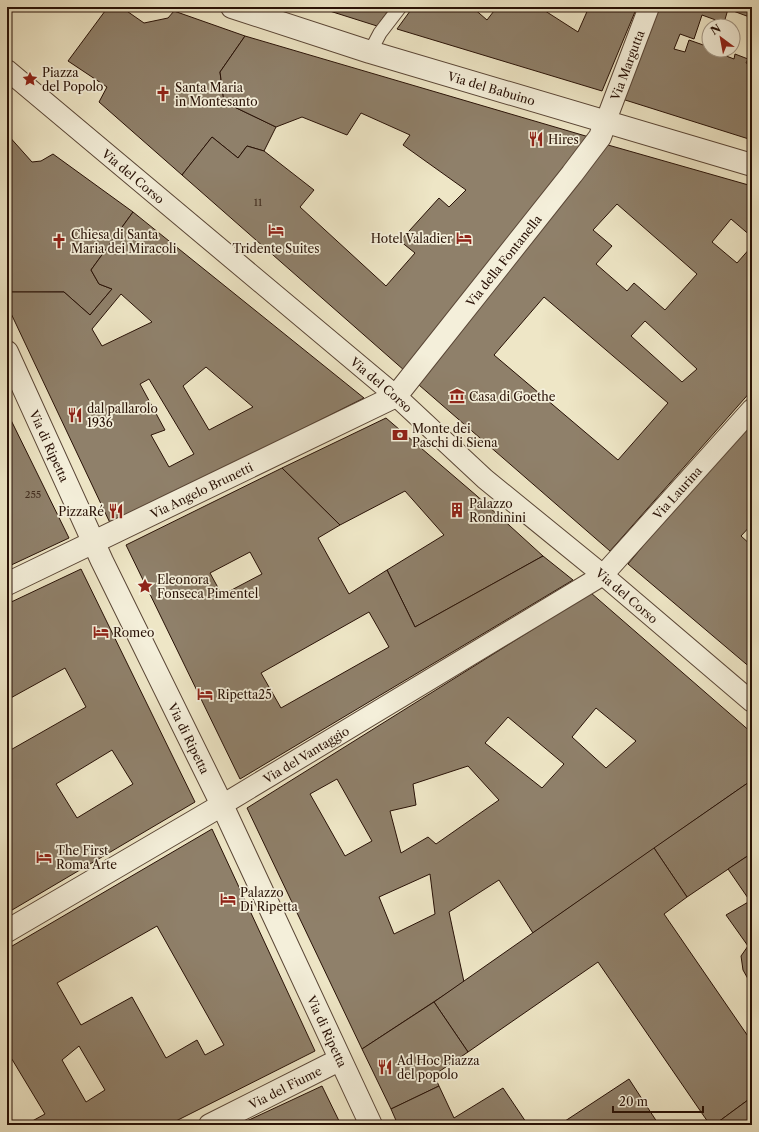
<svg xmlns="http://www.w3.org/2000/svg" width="759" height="1132" font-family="'Libre Caslon Text',serif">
<rect width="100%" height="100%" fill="#eee6c6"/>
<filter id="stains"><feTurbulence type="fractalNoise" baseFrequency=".005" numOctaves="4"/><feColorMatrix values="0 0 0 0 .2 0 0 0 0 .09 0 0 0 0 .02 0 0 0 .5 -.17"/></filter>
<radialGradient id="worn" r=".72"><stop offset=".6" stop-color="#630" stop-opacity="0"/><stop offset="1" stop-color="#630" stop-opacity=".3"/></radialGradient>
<g fill="#8f806a" stroke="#281106" fill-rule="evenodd">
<path d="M108,7H121L144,23L168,18L174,11L245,36L220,72L224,102L276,127L264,151L247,146L238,158L212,137L182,175L99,102L107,87L68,61Z"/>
<path d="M317,7H391L377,26Z"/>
<path d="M413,7H472L487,20L497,7H539L578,32L589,7H637L602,91L397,29Z"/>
<path d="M659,7H752V18L728,9L724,23L702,15L694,39L680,34L674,49L685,52L689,40L709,47V50L721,51V54L734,59L735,54L748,59L746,63L752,65V140L622,99Z"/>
<path d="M245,36L589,137L405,371L182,175L212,137L238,158L247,146L264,151L314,190L300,207L386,286L415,253L400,241L439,198L449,207L466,190L403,145L410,135L361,113L347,135L302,117L276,127L224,102L220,72Z"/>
<path d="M7,134L32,162L41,161L53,154L133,212L91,270L99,284L112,289L90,315L64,292H7Z"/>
<path d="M608,145L752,186V237L731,219L712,242L737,263L752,246V390L610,551L419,385ZM617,204L697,274L665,310L634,283L627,291L596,264L612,246L593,230ZM544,297L668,403L618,460L494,355ZM645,321L697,369L682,382L631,336Z"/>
<path d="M133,212L364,398L111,525L7,305V292H64L90,315L112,289L99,284L91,270ZM121,294L152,322L102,346L92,329ZM206,367L253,407L209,430L183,386ZM149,379L194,454L169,467L151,435L165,430L140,384Z"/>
<path d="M7,412L69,538L7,567Z"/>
<path d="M386,418L477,496L543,556L415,627L387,570L444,535L405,491L340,525L282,468Z"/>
<path d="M752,424V524L741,536L752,546V669L628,564L662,523Z"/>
<path d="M282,468L340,525L318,538L349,594L387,570L415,627L543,556L573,580L240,779L126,545ZM250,552L262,574L222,595L210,573ZM369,612L389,647L281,708L261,673Z"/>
<path d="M81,569L195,802L7,913V752L86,707L65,668L7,700V604ZM112,750L133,784L77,818L56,784Z"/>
<path d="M591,593L752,733V780L533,933L499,880L449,912L464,982L362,1049L247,808ZM596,708L636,741L606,768L572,737ZM508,717L564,764L542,788L485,743ZM468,766L499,800L436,844L428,837L401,853L390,811L416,805L413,784ZM337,779L372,841L345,856L310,794ZM430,874L435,914L394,934L379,897Z"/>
<path d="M752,780V853L687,897L654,848Z"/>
<path d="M212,829L315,1051L168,1125H25L45,1114L7,1051V949ZM157,926L224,1045L205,1055L197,1040L166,1058L132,997L81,1025L57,983ZM79,1046L105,1090L86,1102L62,1060Z"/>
<path d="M654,848L687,897L664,914L752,1042V1097L714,1125H710L598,962L468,1052L434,1002Z"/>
<path d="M752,853V986L743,970L741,956L748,946L726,915L750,901L728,869Z"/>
<path d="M434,1002L468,1052L434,1075L439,1086L391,1109L362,1049Z"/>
<path d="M629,1079L659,1125H559Z"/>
<path d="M322,1086L341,1125H252L249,1120Z"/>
<path d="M439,1086L454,1118L503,1088L528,1125H398L391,1109Z"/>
<path d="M752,1097V1125H714Z"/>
<path d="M249,1120L252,1125H237Z"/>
</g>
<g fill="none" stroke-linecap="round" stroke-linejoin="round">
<defs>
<path id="service" d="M370,52L380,33L400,7"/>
<g id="pedestrian">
<path id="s1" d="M7,70L396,396L485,479L603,575L752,702"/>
<path id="s2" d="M605,123L649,7"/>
<path id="s3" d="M222,805L603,575L752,409"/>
</g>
<g id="minor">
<path id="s4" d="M232,7L370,52L752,165"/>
<path id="s5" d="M7,352L102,561L222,805L371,1125"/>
<path id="s6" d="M7,584L396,396L572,174L600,137L605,123"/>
<path d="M7,931L222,805"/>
<path id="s7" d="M210,1125L339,1060"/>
</g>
</defs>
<use href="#service" stroke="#5a4636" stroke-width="15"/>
<use href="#pedestrian" stroke="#5a4636" stroke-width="22"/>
<use href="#minor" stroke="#5a4636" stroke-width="24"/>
<use href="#service" stroke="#f4efda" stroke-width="13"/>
<use href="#pedestrian" stroke="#f4efda" stroke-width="20"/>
<use href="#minor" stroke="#f4efda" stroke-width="22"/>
</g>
<defs>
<symbol id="sight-bare" viewBox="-9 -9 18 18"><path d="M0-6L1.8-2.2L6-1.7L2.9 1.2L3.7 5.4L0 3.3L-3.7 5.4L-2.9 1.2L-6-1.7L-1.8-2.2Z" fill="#8f2418" stroke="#f4efda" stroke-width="2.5" paint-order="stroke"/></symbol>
<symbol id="church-bare" viewBox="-9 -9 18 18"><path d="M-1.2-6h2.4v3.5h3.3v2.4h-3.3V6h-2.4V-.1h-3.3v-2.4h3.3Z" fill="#8f2418" stroke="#f4efda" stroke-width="2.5" paint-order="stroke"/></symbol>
<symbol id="restaurant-bare" viewBox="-9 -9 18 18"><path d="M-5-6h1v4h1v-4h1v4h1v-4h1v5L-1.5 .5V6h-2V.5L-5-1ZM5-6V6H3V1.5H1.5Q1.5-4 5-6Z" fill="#8f2418" stroke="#f4efda" stroke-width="2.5" paint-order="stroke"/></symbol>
<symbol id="hotel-bare" viewBox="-9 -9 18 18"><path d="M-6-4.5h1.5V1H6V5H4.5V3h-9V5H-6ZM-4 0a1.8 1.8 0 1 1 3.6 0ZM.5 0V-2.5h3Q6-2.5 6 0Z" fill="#8f2418" stroke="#f4efda" stroke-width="2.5" paint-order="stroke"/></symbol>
<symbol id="museum-bare" viewBox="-9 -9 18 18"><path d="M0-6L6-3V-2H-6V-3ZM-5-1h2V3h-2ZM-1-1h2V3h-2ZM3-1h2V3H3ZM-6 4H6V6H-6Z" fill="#8f2418" stroke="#f4efda" stroke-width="2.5" paint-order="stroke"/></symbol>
<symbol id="bank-bare" viewBox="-9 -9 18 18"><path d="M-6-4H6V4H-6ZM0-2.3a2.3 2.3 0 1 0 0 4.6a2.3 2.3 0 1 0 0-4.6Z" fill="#8f2418" stroke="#f4efda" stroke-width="2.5" paint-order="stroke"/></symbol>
<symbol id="building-bare" viewBox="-9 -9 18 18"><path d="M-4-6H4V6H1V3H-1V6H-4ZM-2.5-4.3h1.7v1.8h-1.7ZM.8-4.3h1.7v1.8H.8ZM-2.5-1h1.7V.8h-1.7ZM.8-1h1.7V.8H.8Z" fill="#8f2418" stroke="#f4efda" stroke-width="2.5" paint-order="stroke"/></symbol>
</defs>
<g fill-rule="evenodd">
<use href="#sight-bare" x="19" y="68" width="22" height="22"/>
<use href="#church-bare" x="152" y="83" width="22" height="22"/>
<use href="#restaurant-bare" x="525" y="128" width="22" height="22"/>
<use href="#hotel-bare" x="265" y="219" width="22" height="22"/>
<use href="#hotel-bare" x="453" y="227" width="22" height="22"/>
<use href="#church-bare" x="48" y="230" width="22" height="22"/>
<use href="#museum-bare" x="446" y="385" width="22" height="22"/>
<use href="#restaurant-bare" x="64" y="404" width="22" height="22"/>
<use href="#bank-bare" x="389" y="424" width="22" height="22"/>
<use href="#building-bare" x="446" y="499" width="22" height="22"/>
<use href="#restaurant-bare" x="105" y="500" width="22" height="22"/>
<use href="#sight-bare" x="134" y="575" width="22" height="22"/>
<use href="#hotel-bare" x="90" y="621" width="22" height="22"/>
<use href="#hotel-bare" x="194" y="683" width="22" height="22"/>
<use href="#hotel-bare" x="33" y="846" width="22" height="22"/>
<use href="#hotel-bare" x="217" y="888" width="22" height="22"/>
<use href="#restaurant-bare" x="374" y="1056" width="22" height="22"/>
</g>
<g text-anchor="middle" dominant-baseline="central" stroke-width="3.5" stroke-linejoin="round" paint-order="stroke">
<g font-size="10" fill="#422d1f">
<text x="258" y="202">11</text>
<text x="33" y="494">255</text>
</g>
<g font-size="12" fill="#281106" stroke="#f4efda">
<text stroke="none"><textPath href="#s2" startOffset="62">Via Margutta</textPath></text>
<text stroke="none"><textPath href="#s4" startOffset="272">Via del Babuino</textPath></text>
<text stroke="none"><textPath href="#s1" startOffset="165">Via del Corso</textPath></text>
<text stroke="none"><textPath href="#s6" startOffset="605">Via della Fontanella</textPath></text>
<text stroke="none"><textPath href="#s1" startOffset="489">Via del Corso</textPath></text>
<text stroke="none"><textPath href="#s5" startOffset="103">Via di Ripetta</textPath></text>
<text stroke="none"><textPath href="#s6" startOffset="216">Via Angelo Brunetti</textPath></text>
<text stroke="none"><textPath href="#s3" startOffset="556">Via Laurina</textPath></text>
<text stroke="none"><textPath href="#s1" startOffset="813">Via del Corso</textPath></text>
<text stroke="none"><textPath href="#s5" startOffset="427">Via di Ripetta</textPath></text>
<text stroke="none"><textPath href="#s3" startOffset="98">Via del Vantaggio</textPath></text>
<text stroke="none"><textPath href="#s5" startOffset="751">Via di Ripetta</textPath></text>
<text stroke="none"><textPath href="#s7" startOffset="84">Via del Fiume</textPath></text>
</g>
<g font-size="12" fill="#281106" stroke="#f4efda" text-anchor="start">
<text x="42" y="72">Piazza<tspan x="42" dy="14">del Popolo</tspan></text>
<text x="175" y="87">Santa Maria<tspan x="175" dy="14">in Montesanto</tspan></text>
<text x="548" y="139">Hires</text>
<text x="71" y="234">Chiesa di Santa<tspan x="71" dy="14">Maria dei Miracoli</tspan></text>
<text x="452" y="238" text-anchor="end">Hotel Valadier</text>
<text x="276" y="248" text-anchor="middle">Tridente Suites</text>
<text x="469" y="396">Casa di Goethe</text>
<text x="87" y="408">dal pallarolo<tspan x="87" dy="14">1936</tspan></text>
<text x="412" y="428">Monte dei<tspan x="412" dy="14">Paschi di Siena</tspan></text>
<text x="469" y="503">Palazzo<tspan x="469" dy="14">Rondinini</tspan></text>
<text x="104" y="511" text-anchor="end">PizzaRé</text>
<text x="157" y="579">Eleonora<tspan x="157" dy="14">Fonseca Pimentel</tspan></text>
<text x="113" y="632">Romeo</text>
<text x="217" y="694">Ripetta25</text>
<text x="56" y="850">The First<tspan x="56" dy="14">Roma Arte</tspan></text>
<text x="240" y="892">Palazzo<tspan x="240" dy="14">Di Ripetta</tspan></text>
<text x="397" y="1060">Ad Hoc Piazza<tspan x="397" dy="14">del popolo</tspan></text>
</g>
</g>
<rect width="759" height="1132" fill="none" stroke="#eee6c6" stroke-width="24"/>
<rect x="8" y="8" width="743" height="1116" fill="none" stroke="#281106" stroke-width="2"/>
<rect x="12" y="12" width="735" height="1108" fill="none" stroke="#281106"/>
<g transform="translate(721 38) rotate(328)"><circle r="19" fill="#f4efda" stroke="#a29685"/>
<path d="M0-3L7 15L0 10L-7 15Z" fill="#8f2418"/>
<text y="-6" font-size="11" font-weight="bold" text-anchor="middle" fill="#281106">N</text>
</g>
<path d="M613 1106v6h90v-6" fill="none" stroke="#281106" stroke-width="2"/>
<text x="619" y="1106" font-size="12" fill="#281106" stroke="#f4efda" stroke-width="3" paint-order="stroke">20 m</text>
<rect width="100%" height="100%" filter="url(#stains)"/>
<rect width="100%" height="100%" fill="url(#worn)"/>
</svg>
